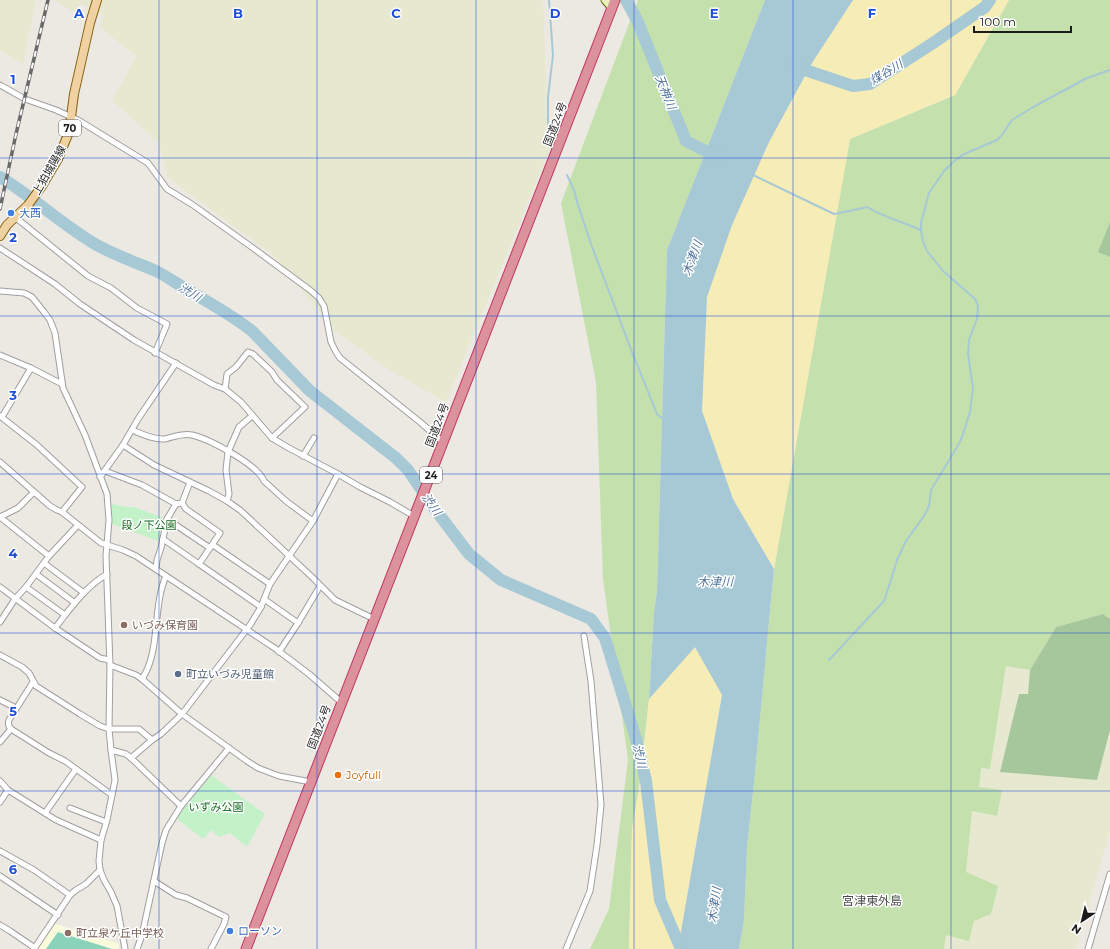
<svg xmlns="http://www.w3.org/2000/svg" width="1110" height="949" font-family="Montserrat,'Noto Sans JP',sans-serif">
<rect width="100%" height="100%" fill="#ece9e2"/>
<path fill="#f9fbdc" d="M55,924L118,943L119,949H37Z"/>
<g fill="#e6e9cf">
<path d="M0,0H36L23,64L0,50Z"/>
<path d="M56,0H92L90,8L80,4L76,13L56,2Z"/>
<path d="M102,0H543L549,151L446,402L393,372L337,333L273,255L167,177L159,143L112,100L137,56L100,28L104,14L98,13Z"/>
<path d="M1006,666L1030,670L1028,694H1019L1097,780L1110,730V831L1076,949H944L946,935L974,921L997,886L966,872L972,811L997,816L979,787L981,768L990,769Z"/>
</g>
<g fill="#c4e1ad">
<path d="M638,0H765L667,250L657,591L654,613L649,699L640,783L632,829L629,949H590L609,909L628,760L603,579L596,382L561,203Z"/>
<path d="M1009,0H1110V222L1099,252L1110,257V619L1103,614L1056,627L1030,670L1006,666L990,769L981,768L979,787L1002,790L997,816L972,811L966,872L998,886L991,914L974,921L969,941L946,935L944,949H739L744,920L747,847L755,773L769,621L774,569L850,139L955,95Z"/>
</g>
<g fill="#a6c79b">
<path d="M1110,222V257L1098,252Z"/>
<path d="M1103,614L1110,619V730L1097,780L1000,772L1019,694H1028L1030,670L1056,627Z"/>
</g>
<g fill="#f6ecb6">
<path d="M853,0H1009L955,95L850,139L774,569L733,499L702,411L707,297L732,225L769,142L812,63Z"/>
<path d="M695,647L722,695L678,949H629L632,829L640,783L649,699Z"/>
</g>
<g fill="#c3f2c9">
<path d="M112,504L127,507H134L164,518L158,541L112,524Z"/>
<path d="M211,775L265,814L247,847L230,833L219,837L211,830L203,839L176,818Z"/>
</g>
<path fill="#88d3b9" d="M58,932L112,949H46Z"/>
<path fill="#a7c8d5" d="M765,0H853L812,63L769,142L732,225L707,297L702,411L733,499L774,569L769,621L755,773L747,847L744,920L739,949H678L722,695L695,647L649,699L654,613L657,591L667,250Z"/>
<g fill="none" stroke-linecap="round" stroke-linejoin="round">
<g stroke="#a7c8d5" stroke-width="2">
<path d="M548,139V97L553,55L549,0"/>
<path d="M567,175L574,190L578,205L591,244L632,352L657,414L663,419"/>
<path d="M753,175L834,214L854,210L867,207C883,217 903,222 921,230"/>
<path d="M829,660L884,601L890,583L897,560L906,541L924,516L929,506L931,490L960,442L963,434L970,412L973,388L968,354L969,340L977,319L978,306L975,299L943,271L927,251L923,241L921,230V223L929,193L944,171L953,162L964,154L997,140L1002,135L1012,120L1035,106L1085,79L1110,70"/>
</g>
<g stroke="#a7c8d5" stroke-width="12">
<path d="M626,0L637,20L686,141L719,158"/>
<path d="M793,66L853,86L870,84L933,43L985,7L990,0"/>
<path d="M0,177C33,197 61,224 95,244C114,255 135,262 156,271C168,277 180,286 193,293C213,305 233,316 252,331L310,391L396,458L408,470L431,504L469,554L501,580L591,619L605,638L636,739L646,781L660,900L681,949"/>
</g>
<defs>
<g id="street">
<path d="M0,85L25,99L56,110L78,120L148,163L167,189L193,205L253,248L310,290L319,298L324,306L331,342L336,352L340,358L420,422L443,442"/>
<path d="M15,217L88,276L111,288L137,308L167,324L155,353"/>
<path d="M0,248L55,284L80,304L134,340L214,385L225,389L241,402L272,438L287,447L338,474L360,487L390,502L414,516"/>
<path d="M0,291L24,293L32,297L44,312L50,320L55,333L63,388L85,435L107,494L109,520L106,556L110,665L109,729L111,750L115,780L107,820L101,840L99,861L100,870L104,880L111,892L117,906L125,949"/>
<path d="M0,355L31,368L62,384"/>
<path d="M225,389L227,374L236,367L248,352L253,354L272,372L277,380L305,407L272,438"/>
<path d="M0,416L37,445L82,487L62,512"/>
<path d="M2,417L31,368"/>
<path d="M132,430C142,434 154,440 165,439C174,437 182,433 192,435C209,439 257,464 264,481L286,501L313,521"/>
<path d="M123,445L154,465L209,491L227,501L240,510L312,577L335,600L374,619"/>
<path d="M303,456L314,438"/>
<path d="M0,462L50,506L57,510L62,512L101,543L123,550L136,556L276,649L309,674L341,702"/>
<path d="M105,471L142,485L176,504"/>
<path d="M100,477L123,445L138,419L176,363"/>
<path d="M227,501L229,494L226,470L228,452L239,427L252,416"/>
<path d="M0,517L49,556"/>
<path d="M0,517L18,508L33,493"/>
<path d="M167,519L210,548"/>
<path d="M163,539L199,564L220,533L186,509L182,503"/>
<path d="M213,545L270,584"/>
<path d="M44,563L84,593"/>
<path d="M199,564L261,607"/>
<path d="M156,569L157,560L161,548L167,519L176,504L182,503L190,482"/>
<path d="M36,574L75,603"/>
<path d="M0,587L55,628L100,658L109,660"/>
<path d="M26,587L65,615"/>
<path d="M264,599L298,623"/>
<path d="M0,622L15,599L26,587L49,556L78,525"/>
<path d="M55,628C70,609 85,587 107,574"/>
<path d="M279,652L298,623L320,586"/>
<path d="M0,655L22,667L29,673L36,686L80,714L100,726L109,729H139L152,740L131,758"/>
<path d="M110,665L136,675L142,679L182,714L247,761L258,768L279,776L311,782"/>
<path d="M142,679C161,651 152,608 166,576"/>
<path d="M33,682L9,720C8,723 8,726 11,729L49,753L65,761L112,795"/>
<path d="M0,700L16,708"/>
<path d="M152,740L161,734L182,714L250,625L261,607L270,584L313,521L338,474"/>
<path d="M0,742L11,729"/>
<path d="M111,750L126,754L131,758L181,806"/>
<path d="M0,781L8,790L56,820L101,840"/>
<path d="M0,802L8,790"/>
<path d="M70,808L106,822"/>
<path d="M45,813L76,769"/>
<path d="M0,851L34,870L70,895"/>
<path d="M0,876L58,915"/>
<path d="M154,881L176,895L187,898L226,917L224,924L211,949"/>
<path d="M0,925L10,931L35,948"/>
<path d="M34,949L70,895L76,890L86,884L100,870"/>
<path d="M137,949L142,935L162,843L166,830L181,806L229,748"/>
<path d="M566,949L590,891L597,845L601,805L591,681L584,636"/>
<path d="M1088,949L1110,874"/>
</g>
<path id="secondary" d="M605,0L612,8"/>
<path id="primary" d="M0,236L7,225L28,205L42,186L58,159L69,132L74,94L90,23L97,0"/>
<path id="highway" d="M246,949L615,0"/>
</defs>
<use href="#street" stroke="#9f9f9f" stroke-width="7"/>
<use href="#secondary" stroke="#576410" stroke-width="9"/>
<use href="#primary" stroke="#836210" stroke-width="10"/>
<use href="#highway" stroke="#c23760" stroke-width="11"/>
<use href="#street" stroke="#fff" stroke-width="5"/>
<use href="#secondary" stroke="#ecf1bb" stroke-width="7"/>
<use href="#primary" stroke="#f0d2a2" stroke-width="8"/>
<use href="#highway" stroke="#db929c" stroke-width="9"/>
<defs>
<path id="rail" d="M0,209L16,134L48,0"/>
</defs>
<use href="#rail" stroke="#696969" stroke-width="3.5"/>
<use href="#rail" stroke="#fff" stroke-width="2" stroke-dasharray="6" stroke-linecap="butt"/>
</g>
<path fill="none" stroke="#1d4ed8" stroke-width="1" stroke-opacity="0.55" d="M159,0V949M317,0V949M476,0V949M634,0V949M793,0V949M951,0V949M0,158H1110M0,316H1110M0,474H1110M0,633H1110M0,791H1110"/>
<g fill="#3f7fe0" stroke="#fff" stroke-width="1.5">
<circle cx="11" cy="213" r="4"/>
<circle cx="230" cy="931" r="4"/>
</g>
<g fill="#8d6e63" stroke="#fff" stroke-width="1.5">
<circle cx="124" cy="625" r="4"/>
<circle cx="68" cy="933" r="4"/>
</g>
<circle fill="#5c6f8a" stroke="#fff" stroke-width="1.5" cx="178" cy="674" r="4"/>
<circle fill="#e8710a" stroke="#fff" stroke-width="1.5" cx="338" cy="775" r="4"/>
<g text-anchor="middle" dominant-baseline="central" stroke-width="3" stroke-linejoin="round" paint-order="stroke">
<g fill="#fff" stroke="#5f5f5f" stroke-width="1">
<rect x="59" y="120" width="22" height="16" rx="3"/>
<rect x="420" y="467" width="22" height="16" rx="3"/>
</g>
<g font-size="10" font-weight="bold" fill="#1b1b1b">
<text x="70" y="128">70</text>
<text x="431" y="475">24</text>
</g>
<g font-size="11" fill="#1b1b1b" stroke="#fff">
<text transform="translate(555 124) rotate(-69)">国道24号</text>
<text transform="translate(49 170) rotate(-60)">上狛城陽線</text>
<text transform="translate(437 425) rotate(-69)">国道24号</text>
<text transform="translate(319 727) rotate(-69)">国道24号</text>
</g>
<g font-size="11" fill="#366cbe" stroke="#fff" text-anchor="start">
<text x="19" y="213">大西</text>
<text x="238" y="931">ローソン</text>
</g>
<g font-size="11" fill="#176c22" stroke="#fff">
<text x="149" y="525">段ノ下公園</text>
<text x="216" y="807">いずみ公園</text>
</g>
<g font-size="11" fill="#785e54" stroke="#fff" text-anchor="start">
<text x="132" y="625">いづみ保育園</text>
<text x="76" y="933">町立泉ケ丘中学校</text>
</g>
<g font-size="11" fill="#4e5e75" stroke="#fff" text-anchor="start">
<text x="186" y="674">町立いづみ児童館</text>
</g>
<g font-size="11" fill="#c56008" stroke="#fff" text-anchor="start">
<text x="346" y="775">Joyfull</text>
</g>
<g font-size="12" font-style="italic" fill="#54769f" stroke="#fff">
<text transform="translate(886 72) rotate(-32)">煤谷川</text>
<text transform="translate(666 92) rotate(68)">天神川</text>
<text transform="translate(692 258) rotate(-70)">木津川</text>
<text transform="translate(190 292) rotate(31)">渋川</text>
<text transform="translate(432 504) rotate(54)">渋川</text>
<text x="715" y="581">木津川</text>
<text transform="translate(640 756) rotate(77)">渋川</text>
<text transform="translate(714 905) rotate(-82)">木津川</text>
</g>
<g font-size="12" fill="#4e4e4e" stroke="#fff">
<text x="872" y="900">宮津東外島</text>
</g>
</g>
<g font-size="13" text-anchor="middle" font-weight="bold" fill="#1d4ed8" stroke="#fff" stroke-width="3" stroke-linejoin="round" paint-order="stroke">
<text x="79" y="18">A</text>
<text x="238" y="18">B</text>
<text x="396" y="18">C</text>
<text x="555" y="18">D</text>
<text x="714" y="18">E</text>
<text x="872" y="18">F</text>
<text x="13" y="84">1</text>
<text x="13" y="242">2</text>
<text x="13" y="400">3</text>
<text x="13" y="558">4</text>
<text x="13" y="716">5</text>
<text x="13" y="874">6</text>
</g>
<g transform="translate(1082 921) rotate(215)" stroke="#ffffff" stroke-width="3" paint-order="stroke">
<path d="M0-3L7 15L0 10L-7 15Z" fill="#1b1b1b"/>
<text y="-6" font-size="11" font-weight="bold" text-anchor="middle" fill="#1b1b1b">N</text>
</g>
<path d="M974 26v6h97v-6" fill="none" stroke="#1b1b1b" stroke-width="2"/>
<text x="980" y="26" font-size="12" fill="#1b1b1b" stroke="#ffffff" stroke-width="3" paint-order="stroke">100 m</text>
</svg>
